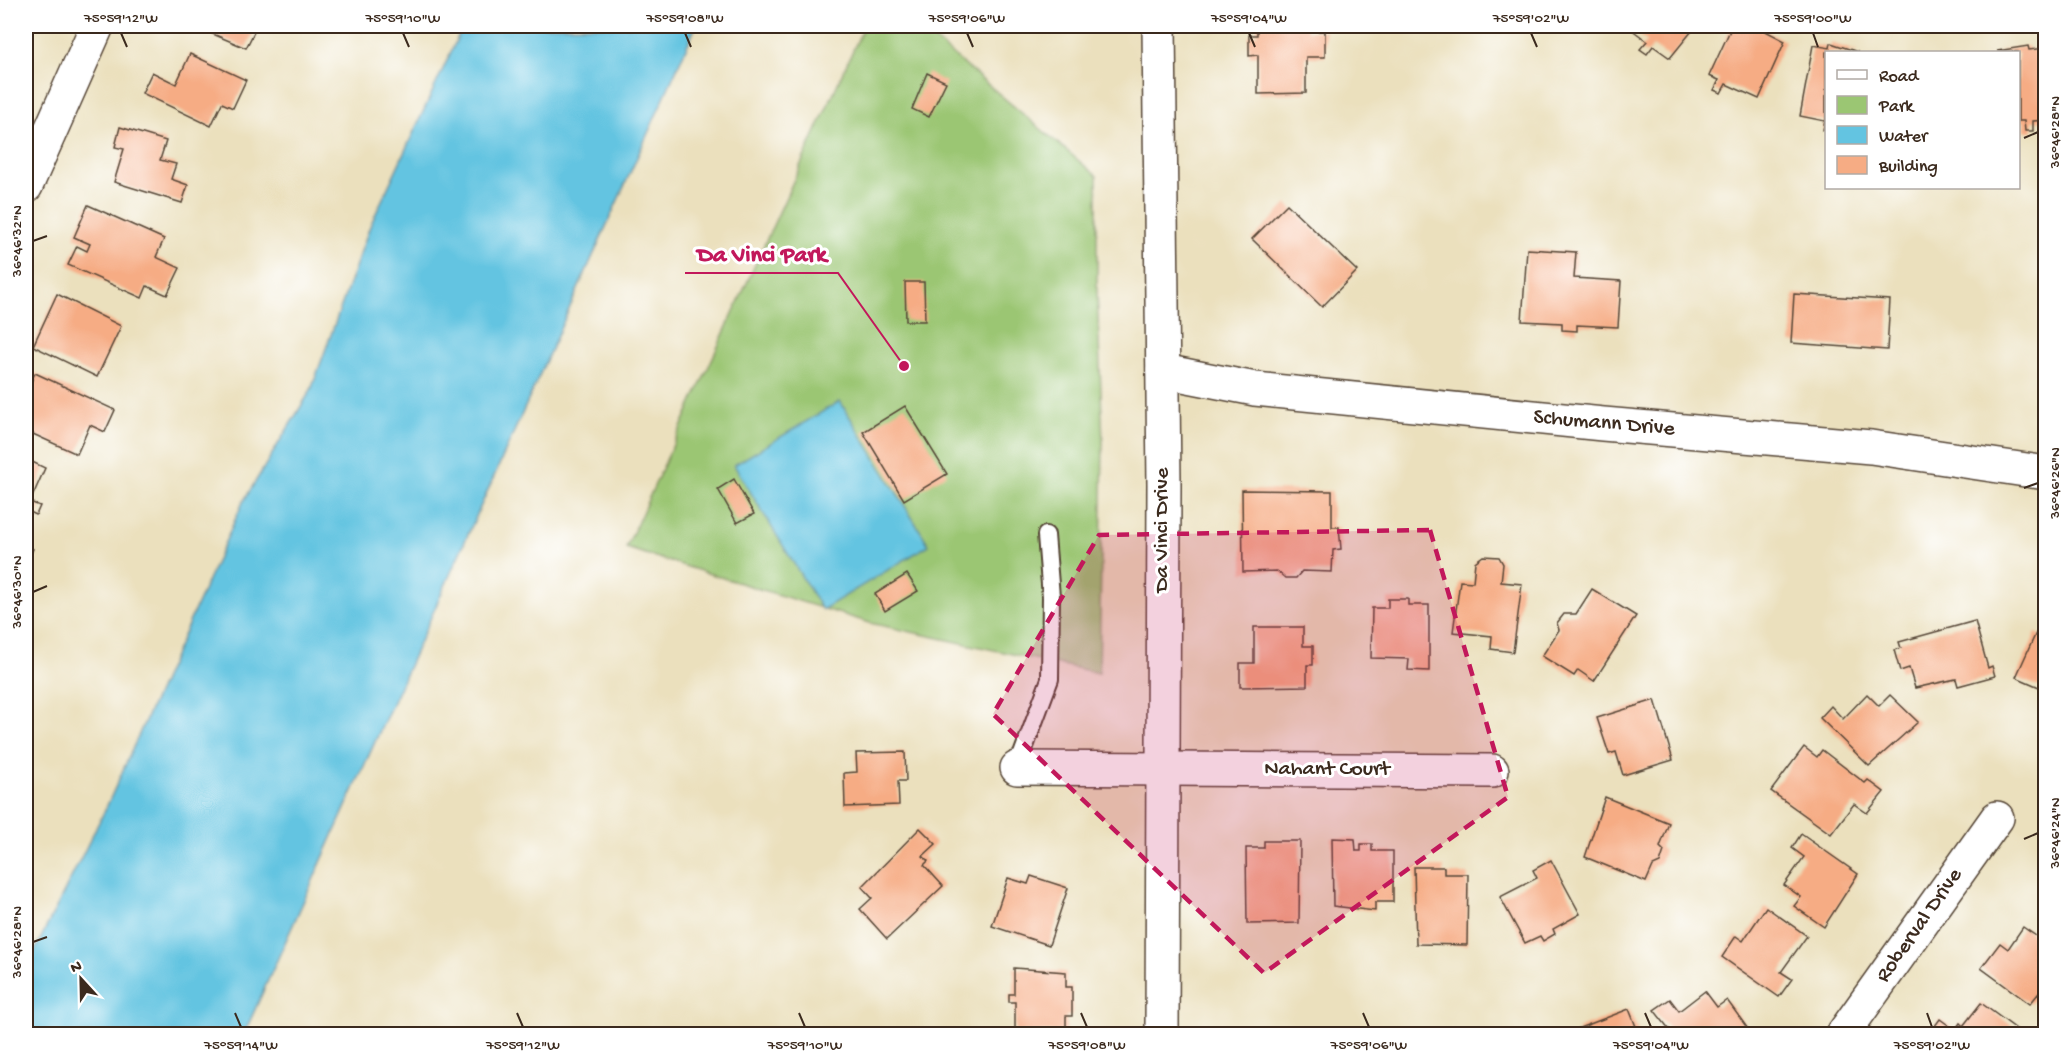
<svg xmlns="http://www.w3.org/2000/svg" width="2071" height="1060" font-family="'Gochi Hand',sans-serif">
<rect width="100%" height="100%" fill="#fff"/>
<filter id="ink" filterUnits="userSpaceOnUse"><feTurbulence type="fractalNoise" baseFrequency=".0167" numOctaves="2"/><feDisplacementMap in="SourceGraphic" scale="12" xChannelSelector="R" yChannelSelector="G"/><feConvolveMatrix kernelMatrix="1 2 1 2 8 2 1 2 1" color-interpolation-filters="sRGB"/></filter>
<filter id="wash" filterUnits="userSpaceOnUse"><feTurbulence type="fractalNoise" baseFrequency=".008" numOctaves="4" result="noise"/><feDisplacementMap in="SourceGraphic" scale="24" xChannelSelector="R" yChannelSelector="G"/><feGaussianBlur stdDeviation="1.35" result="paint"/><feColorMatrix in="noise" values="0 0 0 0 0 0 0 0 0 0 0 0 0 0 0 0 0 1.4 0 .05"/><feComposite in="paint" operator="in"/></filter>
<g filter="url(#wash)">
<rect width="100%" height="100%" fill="#ebe0bd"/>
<path fill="#9bc673" stroke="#6b7848" stroke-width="1.5" d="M864,26H918L1097,176V290L1103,443L1099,673L870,623L626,548Z"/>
<g fill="#63c4e1" stroke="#4f7780" stroke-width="1.5">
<path d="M463,26H696L244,1034H26V968L106,808L243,502L311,390L370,226Z"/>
<path d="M840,401L929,545L822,610L734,465Z"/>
</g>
<g id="blocks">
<g fill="#f6ac84">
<path d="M194,26H257L246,48Z"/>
<path d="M1257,26H1307V31H1325V57H1306V93L1258,94V55L1249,56V35H1257Z"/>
<path d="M1627,26H1696L1670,58L1653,46L1647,54L1640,49L1647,41Z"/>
<path d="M1732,26H1756L1785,41L1759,99L1726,84L1721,93L1714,90L1719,80L1709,76Z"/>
<path d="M1831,43L1858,52H1826V131L1823,130L1825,121L1800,116L1813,45L1830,48Z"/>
<path d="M2028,46L2029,50L2046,48V120L2033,121V131H2025L2024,121H2018V52L1997,51Z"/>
<path d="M190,54L246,80L233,108L222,103L211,126L142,93L152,72L176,84Z"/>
<path d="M927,73L946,82L929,117L912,109Z"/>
<path d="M120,127L166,141L160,160L176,164L171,179L188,185L182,203L114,182L124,149L115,147Z"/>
<path d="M1287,204L1357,271L1322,307L1252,239Z"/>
<path d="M88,205L164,239L156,257L180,268L167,295L147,286L142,298L68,265L77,246L87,251L90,244L74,237Z"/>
<path d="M1527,249L1576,252L1574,278L1621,281L1618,327L1577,325V331L1562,330V323L1522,321Z"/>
<path d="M905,282H924L925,321H906Z"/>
<path d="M57,294L121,326L97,377L33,346Z"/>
<path d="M1794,294L1890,300L1887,350L1791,343Z"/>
<path d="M35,373L115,410L105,432L90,425L77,454L33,434L30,440L26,438V394Z"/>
<path d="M905,406L947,474L904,500L863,432Z"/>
<path d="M26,459L45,468L30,502L40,506L36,515L26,510Z"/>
<path d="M734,479L754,514L737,523L718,489Z"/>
<path d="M1242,490L1332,491V527H1339L1341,549L1333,550L1332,572L1302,571L1296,578H1285L1277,571L1243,572Z"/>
<path d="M26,546L33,549L26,565Z"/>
<path d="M1483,556L1499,557L1503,564L1501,582L1522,584L1513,652L1491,649L1492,636L1453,632L1460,581L1473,582L1475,562Z"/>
<path d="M907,574L918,591L885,611L875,594Z"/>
<path d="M1592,589L1636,616L1594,681L1578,670L1574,676L1542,656L1559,630L1557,623L1564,614H1576Z"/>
<path d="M1388,599H1408V605H1429V671L1408,670L1409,659L1371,658L1372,608H1388Z"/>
<path d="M1975,621L1988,668L1992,666L1995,676L1958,686L1956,679L1915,688L1909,668L1900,671L1894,650L1901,648L1899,642Z"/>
<path d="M1254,627H1303V646H1313V665H1307V686L1240,687V663H1254Z"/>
<path d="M2036,633L2046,638V690L2016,677Z"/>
<path d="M1867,694L1879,706L1890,695L1918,722L1869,766L1820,718L1831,706L1843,719Z"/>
<path d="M1655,700L1673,760L1623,775L1616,752L1609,754L1597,718Z"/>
<path d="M1804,747L1817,757L1822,750L1865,783L1868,780L1884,792L1867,813L1854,804L1831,834L1771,791Z"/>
<path d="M905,752L906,781H898L899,805L845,807L844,773L857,772L856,753Z"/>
<path d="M1605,797L1669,823L1660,847L1664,851L1660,863L1653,866L1646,882L1585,857Z"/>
<path d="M920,828L936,844L923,856L928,861L924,865L943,886L887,939L860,909L872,898L862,887Z"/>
<path d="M1801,834L1858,874L1824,927L1794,906L1801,897L1784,885L1804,857L1792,848Z"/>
<path d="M1332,838L1355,839L1356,851H1361V844H1372V851H1393V902H1375V911L1333,906Z"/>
<path d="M1264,841H1300L1299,923L1247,924L1246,848H1264Z"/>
<path d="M1551,860L1580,914L1553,929L1555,934L1543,941L1540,936L1525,943L1500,897L1537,878L1533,870Z"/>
<path d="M1414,867H1444V874H1468L1467,945L1416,944Z"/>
<path d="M1031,876L1068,888L1049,945L992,926L1008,878L1028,884Z"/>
<path d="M1766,907L1807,936L1781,972L1792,979L1779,997L1722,957L1736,936L1743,941Z"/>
<path d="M2023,927L2046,943V984L2030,1004L1981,968L2000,943L2008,949Z"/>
<path d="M1014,968L1066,972V987H1072V1016H1066V1032H1015V1002H1009V994H1014Z"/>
<path d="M1705,991L1717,1007L1727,1000L1748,1029L1740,1034H1673L1654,1010L1670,999L1679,1011Z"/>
<path d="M1981,1003L2023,1034H1929L1940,1019L1955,1030L1960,1023L1963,1026Z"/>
<path d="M1629,1009L1639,1034H1580L1577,1029Z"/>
</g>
</g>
</g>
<g filter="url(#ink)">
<use href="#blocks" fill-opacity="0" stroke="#554536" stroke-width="1.5"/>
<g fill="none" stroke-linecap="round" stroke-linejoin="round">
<defs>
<path id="service" d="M1017,768L1050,679L1051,597L1046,535"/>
<g id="minor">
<path d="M1159,26L1164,484L1162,1034"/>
<path d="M26,186L97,26"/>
<path d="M1163,371L1255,389L1603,424L1871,447L2046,473"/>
<path d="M1017,768L1492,771"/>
<path d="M1843,1034L1997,818"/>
</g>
</defs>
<use href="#service" stroke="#554536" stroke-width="20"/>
<use href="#minor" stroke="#554536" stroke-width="36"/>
<use href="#service" stroke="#fff" stroke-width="16"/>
<use href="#minor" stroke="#fff" stroke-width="33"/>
</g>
</g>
<path fill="#c2185b" fill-opacity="0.2" stroke="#c2185b" stroke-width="4.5" stroke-dasharray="12 8" stroke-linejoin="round" d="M1430,530L1508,797L1264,973L993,714L1099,535Z"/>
<path fill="none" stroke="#3b2a1e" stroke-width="2" d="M121,33L127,47M403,33L409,47M685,33L691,47M967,33L973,47M1249,33L1255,47M1531,33L1537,47M1813,33L1818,47M2024,138L2038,132M33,241L47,236M2024,488L2038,483M33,592L47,586M2024,839L2038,833M33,942L47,937M235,1013L241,1027M517,1013L523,1027M799,1013L805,1027M1081,1013L1087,1027M1363,1013L1369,1027M1645,1013L1651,1027M1927,1013L1932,1027"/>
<g text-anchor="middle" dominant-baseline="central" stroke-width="6" stroke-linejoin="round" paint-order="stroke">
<g font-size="22" fill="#3b2a1e" stroke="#fff">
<text transform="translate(1604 424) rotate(5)">Schumann Drive</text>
<text transform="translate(1163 530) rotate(-90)">Da Vinci Drive</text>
<text x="1327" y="770">Nahant Court</text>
<text transform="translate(1920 926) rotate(-55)">Roberval Drive</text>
</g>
</g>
<path fill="none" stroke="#c2185b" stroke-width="2" d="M904 366L838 273H685"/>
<circle fill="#c2185b" stroke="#fff" stroke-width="2" cx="904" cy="366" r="6"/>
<g font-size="24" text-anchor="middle" font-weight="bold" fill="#c2185b" stroke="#fff" stroke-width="6" stroke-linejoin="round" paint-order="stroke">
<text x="762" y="261">Da Vinci Park</text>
</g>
<rect width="2071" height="1060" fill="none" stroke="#fff" stroke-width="66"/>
<rect x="1825" y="51" width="195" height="138" fill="#ffffff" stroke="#b1aaa5" stroke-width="1.5"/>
<rect x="1837" y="70" width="30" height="9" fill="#ffffff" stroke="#b1aaa5" stroke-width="1.5"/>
<text x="1879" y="81" font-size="18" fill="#3b2a1e">Road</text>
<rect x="1837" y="96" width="30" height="18" fill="#9bc673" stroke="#b1aaa5" stroke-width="1.5"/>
<text x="1879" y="111" font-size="18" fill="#3b2a1e">Park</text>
<rect x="1837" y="126" width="30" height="18" fill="#63c4e1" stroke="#b1aaa5" stroke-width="1.5"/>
<text x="1879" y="141" font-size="18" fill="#3b2a1e">Water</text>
<rect x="1837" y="156" width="30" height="18" fill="#f6ac84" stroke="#b1aaa5" stroke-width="1.5"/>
<text x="1879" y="171" font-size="18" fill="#3b2a1e">Building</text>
<g transform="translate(81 979) rotate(338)" stroke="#ffffff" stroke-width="4.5" paint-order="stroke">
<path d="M0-4.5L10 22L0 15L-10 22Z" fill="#3b2a1e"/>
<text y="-9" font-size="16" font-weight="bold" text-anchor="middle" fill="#3b2a1e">N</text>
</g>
<rect x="33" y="33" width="2005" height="994" fill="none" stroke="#3b2a1e" stroke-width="2"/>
<g font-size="15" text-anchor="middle" fill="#3b2a1e">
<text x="121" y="22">75°59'12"W</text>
<text x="403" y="22">75°59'10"W</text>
<text x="685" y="22">75°59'08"W</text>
<text x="967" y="22">75°59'06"W</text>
<text x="1249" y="22">75°59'04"W</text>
<text x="1531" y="22">75°59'02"W</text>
<text x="1813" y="22">75°59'00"W</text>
<text transform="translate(2054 132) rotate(-90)" y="5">36°46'28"N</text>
<text transform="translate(16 241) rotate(-90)" y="5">36°46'32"N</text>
<text transform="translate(2054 483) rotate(-90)" y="5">36°46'26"N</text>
<text transform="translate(16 592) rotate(-90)" y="5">36°46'30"N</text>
<text transform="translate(2054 833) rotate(-90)" y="5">36°46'24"N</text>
<text transform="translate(16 942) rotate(-90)" y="5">36°46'28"N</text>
<text x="241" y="1049">75°59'14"W</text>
<text x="523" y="1049">75°59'12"W</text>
<text x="805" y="1049">75°59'10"W</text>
<text x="1087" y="1049">75°59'08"W</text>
<text x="1369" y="1049">75°59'06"W</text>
<text x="1651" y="1049">75°59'04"W</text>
<text x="1932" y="1049">75°59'02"W</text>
</g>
</svg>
